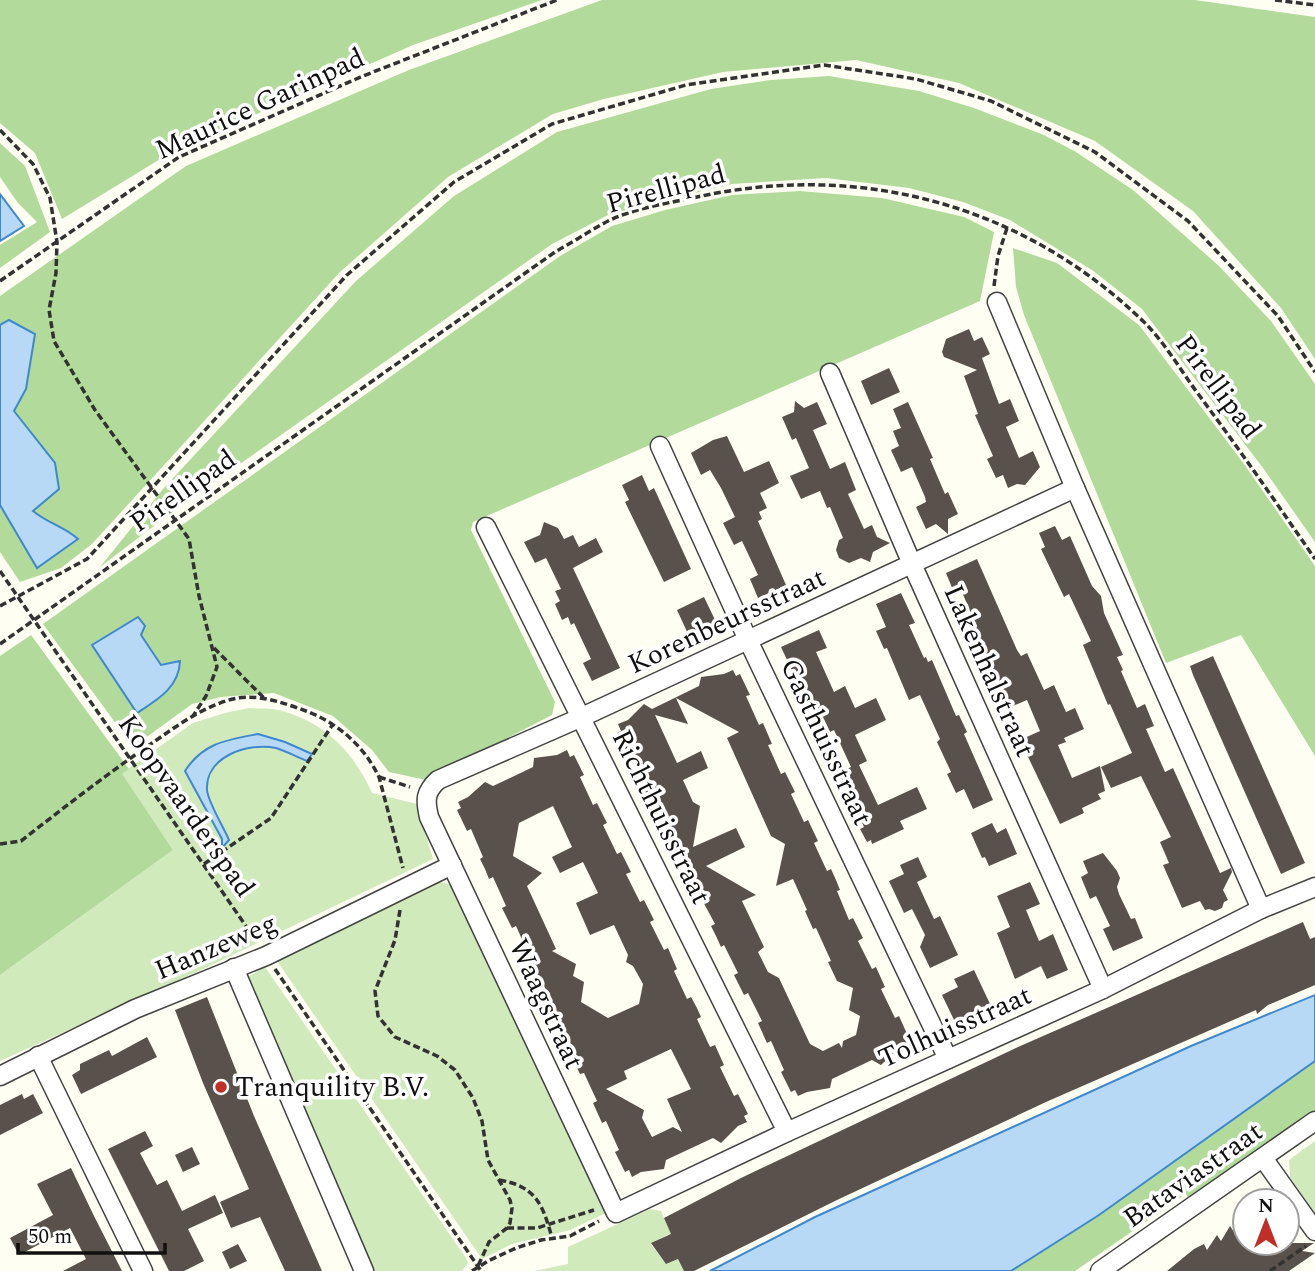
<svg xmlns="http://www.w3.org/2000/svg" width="1315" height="1271" font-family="Spectral,serif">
<rect width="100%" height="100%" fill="#fffef3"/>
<g fill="#d0eabc">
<path d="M249,708C259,709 272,708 282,711C326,723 354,753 372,793L417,804L433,859L203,969L0,1061V975L173,850L121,774L193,723L225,713Z"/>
<path d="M441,882L451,885L606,1213L570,1230L512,1244L482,1259L275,958Z"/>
<path d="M265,967L466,1258L468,1263L462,1271H373L248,977Z"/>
<path d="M1315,1141V1213L1290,1177L1289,1160Z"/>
<path d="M650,1209L661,1211L672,1236L667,1235L651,1244L666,1264L678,1259L684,1271H534L568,1264V1247Z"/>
</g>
<g fill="#b2db9b">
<path d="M0,0H542L413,45L175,150L62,219L35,153L0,123Z"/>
<path d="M602,0H1195L1315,17V359L1281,308L1193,211L1095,141L959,83L856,60L723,72L604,99L553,114L448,177L340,272L92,544L61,568L20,582L0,552V296L186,166L409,70Z"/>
<path d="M829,76L919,91L974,108L1044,135L1076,152L1133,190L1219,266L1271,321L1315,384V542L1263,468L1142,309L1092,270L1010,220L963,202L909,188L826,178L732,184L610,214L552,244L179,507L100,567L163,489L356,281L454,196L557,132L711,89L771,80Z"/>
<path d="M0,143L25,166L50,232L0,268V245L37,222L18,203L0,177Z"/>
<path d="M800,191L882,198L964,217L994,232L980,301L473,522L471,530L555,702L552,715L426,780L389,772L372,750L333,716L274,693L221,697L192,704L133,747L43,624L560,256L612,226L665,210L732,195Z"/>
<path d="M1013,248L1057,263L1139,325L1244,464L1315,566V756L1241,635L1166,663L1024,315L1016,287Z"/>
<path d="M31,635L129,769L122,774L173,850L0,975V656Z"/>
<path d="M1315,1061V1113L1190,1202L1186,1194L1075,1271H1011L1099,1215Z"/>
</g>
<g fill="#b8d9f6" stroke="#3f88cd" stroke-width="2">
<path d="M0,194L24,226L0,241Z"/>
<path d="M9,320L35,334L26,389L14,411L55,463L59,489L33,511C49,524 63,526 78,539L37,568L0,505V325Z"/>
<path d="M138,617L145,626L141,635L161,665L180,661C179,688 157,700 137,713L92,645Z"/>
<path d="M258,734L285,742L312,754L307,761C297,757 286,751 276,748C249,742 205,756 207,790C208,802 224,828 229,840L222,848V839L185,771C203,743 226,740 258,734Z"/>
<path d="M1315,995V1061L1099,1215L1011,1271H710L815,1217L1191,1046Z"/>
</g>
<g fill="#59524c" fill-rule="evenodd">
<path d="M969,329L974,341L982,337L990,354L982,358L999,404L1010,399L1019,421L1006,427L1019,458L1033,451L1040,467L1025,485L1017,484L1008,488L1003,475L996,478L987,459L993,456L975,415L978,414L964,376L977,370L944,357L942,352L946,339Z"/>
<path d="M889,368L900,392L871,405L861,381Z"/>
<path d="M795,401L804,408L817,402L827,424L813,430L830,469L845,462L856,490L848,494L864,529L872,525L877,537L890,543L873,552L870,562L861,558L849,563L839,558L836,550L839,540L843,538L830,507L827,508L820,491L801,499L790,476L809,468L796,438L792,440L782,417L794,412Z"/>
<path d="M908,402L933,458L930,459L945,494L948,492L958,514L948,519V534L936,524L926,529L916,507L926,502L925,497L912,467L901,472L891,450L899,446L893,431L901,428L893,409Z"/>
<path d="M727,436L744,472L769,461L779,483L760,493L767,508L759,512L762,519L758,521L786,585L758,598L750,579L758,575L742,541L734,545L723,523L735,517L721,488L710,470L701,475L691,453L713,440Z"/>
<path d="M642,475L649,491L654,488L691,569L664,582L625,502L629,500L622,485Z"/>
<path d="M544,522L558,528L564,539L573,535L579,547L596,538L603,552L573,568L620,668L592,681L583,663L591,659L574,623L571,625L568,617L562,620L555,604L560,601L555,591L561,589L546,558L535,563L524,542L540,535Z"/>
<path d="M1055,526L1062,540L1070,536L1092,586L1101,596L1104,613L1123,655L1117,657L1123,670L1121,671L1137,708L1145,704L1154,726L1146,729L1165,772L1173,768L1220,873L1231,868L1232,872L1223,890L1228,900L1224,902L1222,908L1215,911L1209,909L1205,910L1200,901L1182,908L1163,865L1169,863L1160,842L1171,837L1141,776L1111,788L1101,767L1132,753L1110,704L1108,705L1083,645L1091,641L1069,594L1064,597L1041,549L1045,547L1039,533Z"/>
<path d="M977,559L1017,650L1021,656L1027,653L1044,690L1054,685L1066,712L1075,708L1084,729L1064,738L1066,742L1058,745L1072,778L1100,766L1105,791L1098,794L1101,799L1082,808L1084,813L1060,824L1020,740L1040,731L1027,700L1008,708L1004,698L1002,699L995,684L997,681L984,650L981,652L969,626L975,623L962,592L955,595L946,573Z"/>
<path d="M901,593L915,623L909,625L924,658L926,657L928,662L932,660L956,716L959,715L967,732L964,734L993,800L973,809L964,789L956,793L947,774L951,772L937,742L940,739L920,695L909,700L887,648L884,649L876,631L886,627L876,604Z"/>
<path d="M704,597L717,624L689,636L677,610Z"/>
<path d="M819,630L827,648L816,652L834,692L845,686L855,708L876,698L886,720L855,735L867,761L859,765L878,805L917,787L927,809L900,821L904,829L872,844L871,840L867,842L860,829L864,827L839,773L851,767L834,730L830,732L824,719L816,722L781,647Z"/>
<path d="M1213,656L1305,863L1281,874L1193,675L1190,666Z"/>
<path d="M733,670L736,676L740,674L750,695L746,696L759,725L763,723L772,744L768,745L781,774L785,772L795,792L791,794L804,822L808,820L818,841L814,843L827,871L831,869L836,880L840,890L837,891L849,920L853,918L863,938L858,941L872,969L876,967L885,987L881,989L895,1018L899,1016L908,1036L904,1038L907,1044L898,1049L881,1065L872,1060L832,1079L830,1088L807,1092L798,1096L795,1090L791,1092L781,1072L784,1070L771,1041L767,1043L758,1023L762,1021L748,993L744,995L734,975L738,973L724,945L721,947L716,936L711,926L715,924L700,896L697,898L687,878L691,876L678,848L674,850L664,830L667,828L654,799L650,801L640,781L644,779L630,751L627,753L617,733L621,731L618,724L628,720L644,704L652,709L699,686L701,677L724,674ZM676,698L739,732L727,738L771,836L785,844L776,886L793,879L807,910L805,911L813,929L816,928L831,961L828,962L837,981L853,988L849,1010L860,1016L856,1035L843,1041L842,1048L839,1043L823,1051L810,1044L779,978L768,972L758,952L764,947L742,901L756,895L706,866L745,847L736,828L693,847L700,806L693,802L683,780L708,768L701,751L677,763L655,715L688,724Z"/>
<path d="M567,750L570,757L574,755L584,775L580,777L593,805L597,803L607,823L603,825L617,854L621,852L631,872L626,874L640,902L644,900L654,920L650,922L664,950L668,948L677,969L674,971L687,999L691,997L697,1008L701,1017L697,1019L710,1047L715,1045L724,1065L720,1067L734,1096L738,1094L748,1114L744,1116L747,1122L738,1126L721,1143L713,1138L666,1160L664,1169L641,1172L632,1177L629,1170L625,1172L615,1152L619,1150L606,1121L602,1123L593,1103L597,1101L584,1073L580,1074L570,1054L575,1052L561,1024L557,1026L548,1005L552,1003L539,975L535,977L530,967L525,956L529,955L516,926L512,928L502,908L506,906L493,877L489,879L485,869L480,859L483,857L471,829L467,831L457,810L461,808L458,802L468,797L485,782L493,786L533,767L534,758L557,755ZM553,806L572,847L552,857L560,873L583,862L598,893L576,903L590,935L614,925L628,955L626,962L633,966L643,984L639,1004L608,1018L581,1002L584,982L573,976L576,964L552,951L556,949L527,886L542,873L513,856L519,823ZM671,1049L691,1089L667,1099L682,1132L673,1127L652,1137L642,1118L644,1110L606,1089L627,1079L624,1071Z"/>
<path d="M992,823L997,833L1006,828L1017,854L989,866L985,857L982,858L971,833Z"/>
<path d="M1103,853L1117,871L1120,878L1117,887L1119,894L1131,919L1135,918L1143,938L1113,951L1103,929L1110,926L1096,896L1090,899L1081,877L1088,873L1083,861Z"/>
<path d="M918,857L927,877L917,882L934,919L940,916L958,955L930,968L920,947L925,935L912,909L904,913L889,881L904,874L900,865Z"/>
<path d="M1030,882L1040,904L1026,910L1039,941L1053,934L1068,970L1047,979L1041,966L1015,979L997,933L1010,927L997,896Z"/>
<path d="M1303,922L1310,939L1315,937V985L1268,1005L1257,1014L1256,1010L1046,1102L837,1200L694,1271H684L678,1259L666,1264L651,1243L671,1234L664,1218L741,1178L1018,1047Z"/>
<path d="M974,970L991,1006L955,1022L942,995L958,987L954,979Z"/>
<path d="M207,997L254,1116L322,1271H285L260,1217L231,1228L220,1202L249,1189L203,1083L175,1010Z"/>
<path d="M147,1037L157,1057L81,1094L72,1075L80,1070V1064L109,1050L112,1056Z"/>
<path d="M22,1094L24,1099L33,1094L43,1113L0,1135V1105Z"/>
<path d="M145,1131L153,1146L140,1153L157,1185L167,1180L182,1211L215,1195L223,1213L188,1229L204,1261L184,1271H169L108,1149Z"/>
<path d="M192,1147L200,1164L183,1172L175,1155Z"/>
<path d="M71,1168L94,1216L122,1271H63L86,1259L70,1228L19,1255L10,1238L53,1215L37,1184Z"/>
<path d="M1245,1213V1243H1314L1302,1251L1315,1253L1289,1271H1167L1194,1249L1204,1244L1207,1250L1217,1235L1221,1241L1230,1226L1234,1232Z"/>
<path d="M238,1244L247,1261L230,1269L222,1252Z"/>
</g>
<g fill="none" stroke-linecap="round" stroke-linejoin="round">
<defs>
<g id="minor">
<path d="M997,302L1075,488L1261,909"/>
<path d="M830,373L912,564L1103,989"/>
<path d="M660,446L748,640L948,1059"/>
<path d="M1075,488L582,717L438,780C425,792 425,800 429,817L616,1213L787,1132L1103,989L1261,909L1315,887"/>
<path d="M486,527L787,1132"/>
<path d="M234,968L364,1271"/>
<path d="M38,1056L143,1271"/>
<path d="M0,1076L135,1009L266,956L452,865"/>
<path d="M1263,1158L1315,1231"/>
<path d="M1100,1271L1315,1121"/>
</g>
</defs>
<use href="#minor" stroke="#434343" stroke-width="21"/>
<g stroke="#323232" stroke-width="3.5" stroke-dasharray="7 3.5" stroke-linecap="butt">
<path d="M1275,0L1315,5"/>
<path d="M0,130L33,164L50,198L57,242L56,273L49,310L54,341L95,410L189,539L199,596L217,667L206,696L193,716"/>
<path d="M0,281L179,157L363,76L557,0"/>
<path d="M994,286L998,256L1007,228"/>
<path d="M0,571L257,942"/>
<path d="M0,606L87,559L347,275L454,182L552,124L686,85L824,65L916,79L991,101L1095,152L1188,221L1278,316L1315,372"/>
<path d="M0,644L555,252C573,242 591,230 610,220C636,208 669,203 697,197C861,161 1024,205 1145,323C1164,342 1180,369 1196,391C1237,446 1276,502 1315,559"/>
<path d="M214,648L264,698"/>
<path d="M379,777L410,787"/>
<path d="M0,844L21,841C66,806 111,771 158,739C181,723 205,706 233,699C257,693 284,703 306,711C338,723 364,746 379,777L403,868"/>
<path d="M204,864L271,818L333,724"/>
<path d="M400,910L395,940L375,991L378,1016L395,1037L437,1056L455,1070L473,1098L482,1121L488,1160L510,1200L512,1208L510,1223L507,1228L489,1242L478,1266"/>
<path d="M275,969L481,1271"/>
<path d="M499,1180C536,1186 543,1205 552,1238"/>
<path d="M507,1228H537L594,1210"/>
<path d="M472,1271L488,1261L516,1248L541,1240L570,1236L599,1221"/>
<path d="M1270,1271L1306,1246"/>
</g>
<use href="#minor" stroke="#fff" stroke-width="18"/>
</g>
<circle fill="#c12e28" stroke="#fff" stroke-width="2.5" cx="221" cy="1087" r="7"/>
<g text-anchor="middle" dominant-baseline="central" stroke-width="7" stroke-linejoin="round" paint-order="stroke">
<g font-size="28" fill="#101010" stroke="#fff">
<text transform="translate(260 104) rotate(-25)">Maurice Garinpad</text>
<text transform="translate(666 189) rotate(-15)">Pirellipad</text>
<text transform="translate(1218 387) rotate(53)">Pirellipad</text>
<text transform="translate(183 491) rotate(-35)">Pirellipad</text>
<text transform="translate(727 621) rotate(-25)">Korenbeursstraat</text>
<text transform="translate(989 671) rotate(66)">Lakenhalstraat</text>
<text transform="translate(826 742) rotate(65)">Gasthuisstraat</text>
<text transform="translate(186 806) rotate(55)">Koopvaarderspad</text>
<text transform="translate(661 817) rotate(64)">Richthuisstraat</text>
<text transform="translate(216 947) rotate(-23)">Hanzeweg</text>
<text transform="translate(546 1004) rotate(65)">Waagstraat</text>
<text transform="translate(955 1027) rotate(-24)">Tolhuisstraat</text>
<text transform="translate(1193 1175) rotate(-35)">Bataviastraat</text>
</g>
<g font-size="28" fill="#101010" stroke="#fff" text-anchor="start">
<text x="235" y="1087">Tranquility B.V.</text>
</g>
</g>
<g transform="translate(1266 1222)"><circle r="33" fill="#ffffff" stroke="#9f9f9f" stroke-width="2"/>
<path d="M0-5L12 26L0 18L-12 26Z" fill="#c12e28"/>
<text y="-10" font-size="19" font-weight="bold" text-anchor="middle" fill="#101010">N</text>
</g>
<path d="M18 1243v10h147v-10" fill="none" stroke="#101010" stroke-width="3.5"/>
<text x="28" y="1243" font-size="21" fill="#101010" stroke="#ffffff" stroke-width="5" paint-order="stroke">50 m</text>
</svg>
